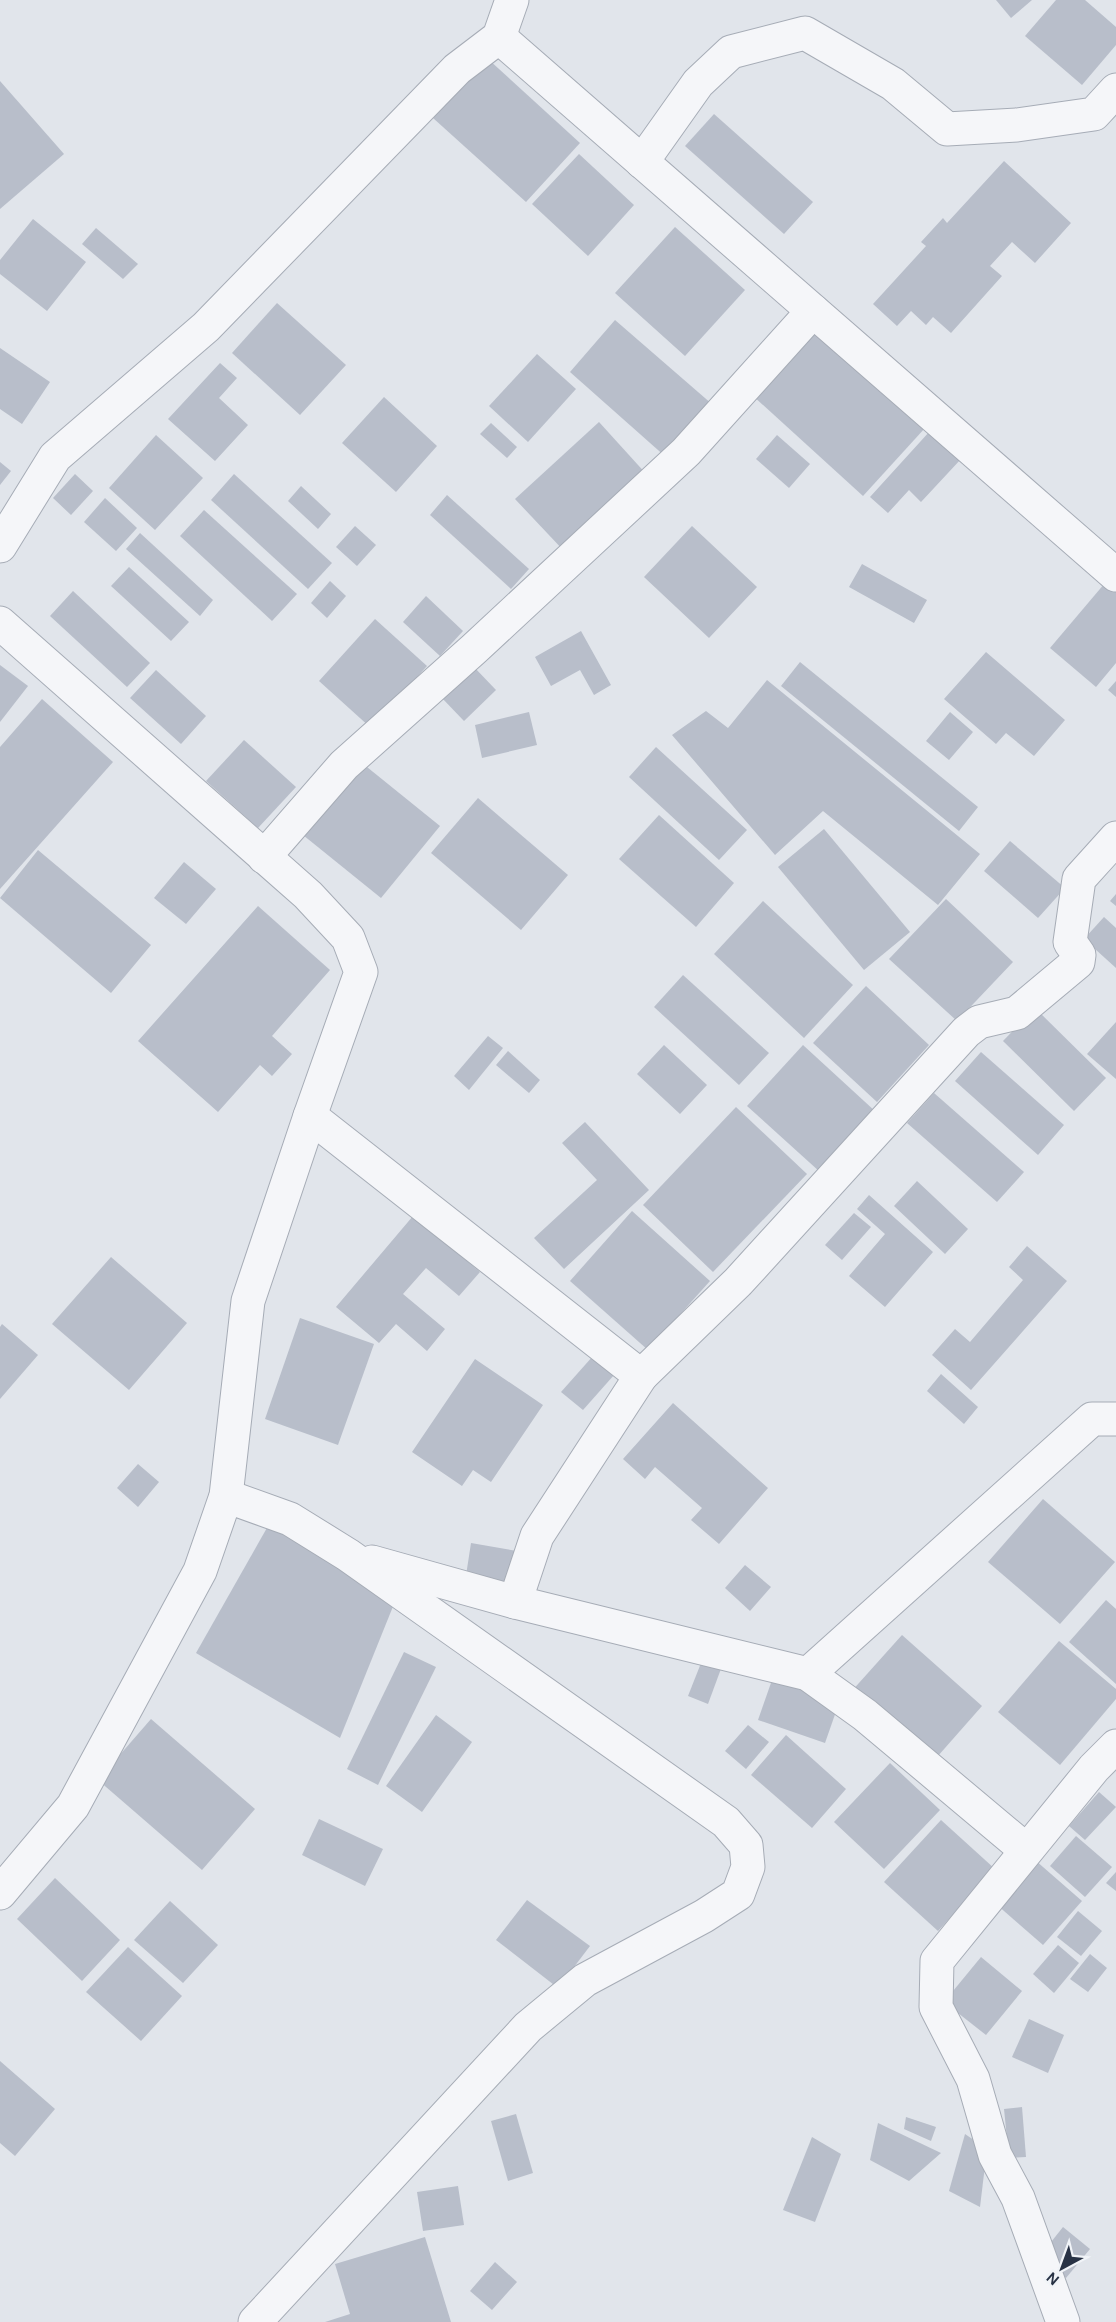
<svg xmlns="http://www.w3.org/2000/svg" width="1116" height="2322" font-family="Karla,sans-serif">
<rect width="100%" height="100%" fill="#e1e5eb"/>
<g fill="#b8beca">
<path d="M996,0H1032L1011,18Z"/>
<path d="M1056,0H1085L1116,27V45L1082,85L1025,36Z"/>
<path d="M488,59L580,143L526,202L433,118Z"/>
<path d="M0,81L64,154L0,209Z"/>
<path d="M714,114L813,202L784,234L685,146Z"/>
<path d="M579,154L634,205L588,256L532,204Z"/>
<path d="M1004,161L1071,223L1035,263L1012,242L990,266L1002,276L951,333L933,317L926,325L911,311L897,326L873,304L926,246L921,242L943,218L947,223Z"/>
<path d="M33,219L86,262L47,311L0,274V260Z"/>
<path d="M675,227L745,290L685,356L615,293Z"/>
<path d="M96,228L138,264L123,279L82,244Z"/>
<path d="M277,303L346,365L300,415L232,353Z"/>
<path d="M615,320L713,405L667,458L570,372Z"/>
<path d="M814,327L925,428L863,496L752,395Z"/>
<path d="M0,348L50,382L22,424L0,409Z"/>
<path d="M537,354L576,389L528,442L489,406Z"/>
<path d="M220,363L237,378L219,398L248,425L215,461L168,419Z"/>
<path d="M384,397L437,446L396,492L342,443Z"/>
<path d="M599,422L648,476L565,552L515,499Z"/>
<path d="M491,423L517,447L507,458L480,434Z"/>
<path d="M930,431L961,459L921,502L909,490L888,513L870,497Z"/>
<path d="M156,435L203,478L155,530L109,488Z"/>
<path d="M777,435L810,464L789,488L756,459Z"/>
<path d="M0,462L11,471L0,485Z"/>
<path d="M75,474L93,491L71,515L53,498Z"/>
<path d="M234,474L332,563L308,589L211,500Z"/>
<path d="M301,486L331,514L318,529L288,501Z"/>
<path d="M447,495L529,569L511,589L430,515Z"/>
<path d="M105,498L137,528L116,551L84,522Z"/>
<path d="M204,510L297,594L272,621L180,536Z"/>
<path d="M355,526L376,545L357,566L336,547Z"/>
<path d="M692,526L757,587L709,638L644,577Z"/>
<path d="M140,533L213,600L200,616L126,549Z"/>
<path d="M862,564L927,600L914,623L849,587Z"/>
<path d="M129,567L189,622L171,641L111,586Z"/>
<path d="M330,581L346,596L327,618L311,603Z"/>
<path d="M1105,583L1116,592V663L1096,687L1050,648Z"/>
<path d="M73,591L150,663L127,687L50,616Z"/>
<path d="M426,596L463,631L440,656L403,622Z"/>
<path d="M375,619L427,666L371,728L319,681Z"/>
<path d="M581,631L611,685L594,695L580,670L551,686L535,657Z"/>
<path d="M986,652L1065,720L1034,756L1006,733L996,744L944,699Z"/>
<path d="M800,662L978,807L959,831L781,686Z"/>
<path d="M0,665L28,686L0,722Z"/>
<path d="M473,666L496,690L464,721L441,697Z"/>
<path d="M156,670L206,716L181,744L130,698Z"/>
<path d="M767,680L980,854L938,905L823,811L775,855L672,735L706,711L728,728Z"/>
<path d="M1116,681V697L1108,690Z"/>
<path d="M42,699L113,762L0,889V747Z"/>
<path d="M529,712L537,745L482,758L475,725Z"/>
<path d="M950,712L973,732L949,760L926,741Z"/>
<path d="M244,740L296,787L258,828L206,781Z"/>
<path d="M656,747L747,830L719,860L629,777Z"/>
<path d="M362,763L440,826L381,898L303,835Z"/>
<path d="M478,798L568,875L521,930L431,853Z"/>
<path d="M659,815L734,883L696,927L619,859Z"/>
<path d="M824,829L910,932L864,970L778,867Z"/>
<path d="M1010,841L1065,888L1038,918L984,871Z"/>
<path d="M38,850L151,945L111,993L0,898Z"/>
<path d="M184,862L216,889L186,924L154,898Z"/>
<path d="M1116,894V906L1110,901Z"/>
<path d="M946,899L1013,962L957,1021L889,959Z"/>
<path d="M763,901L853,985L804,1038L714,954Z"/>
<path d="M258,906L330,970L272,1036L292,1054L272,1076L260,1065L218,1112L138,1041Z"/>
<path d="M1104,917L1116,928V968L1084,939Z"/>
<path d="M683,975L769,1053L739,1085L654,1007Z"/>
<path d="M866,986L929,1045L877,1102L813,1043Z"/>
<path d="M1035,1008L1106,1078L1074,1111L1003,1041Z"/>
<path d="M1116,1022V1079L1087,1054Z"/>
<path d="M488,1036L503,1048L469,1090L454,1076Z"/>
<path d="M664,1045L707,1085L680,1114L637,1074Z"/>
<path d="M803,1045L876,1112L820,1172L747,1106Z"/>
<path d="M508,1051L540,1080L529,1093L496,1065Z"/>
<path d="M981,1052L1064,1125L1038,1155L955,1081Z"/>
<path d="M934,1093L1024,1172L997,1202L907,1123Z"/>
<path d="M736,1107L807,1174L713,1272L643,1205Z"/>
<path d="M585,1122L649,1190L564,1269L534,1238L597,1180L562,1143Z"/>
<path d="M917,1181L968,1229L945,1254L894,1206Z"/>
<path d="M869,1195L933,1252L885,1307L849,1276L885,1234L857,1209Z"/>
<path d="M632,1211L710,1281L648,1350L570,1281Z"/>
<path d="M854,1213L871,1227L842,1260L825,1245Z"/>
<path d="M413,1216L480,1272L459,1296L426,1268L403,1294L445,1329L427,1351L396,1324L379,1343L336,1307Z"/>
<path d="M1027,1246L1067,1281L971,1390L932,1355L955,1329L970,1342L1023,1280L1009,1267Z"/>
<path d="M111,1257L187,1323L129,1390L52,1324Z"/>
<path d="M300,1318L374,1344L338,1445L265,1419Z"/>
<path d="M2,1324L38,1355L0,1399V1327Z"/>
<path d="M601,1347L622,1366L583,1410L561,1392Z"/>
<path d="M475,1359L543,1405L491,1482L473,1470L462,1486L412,1452Z"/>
<path d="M941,1374L978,1407L964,1424L927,1391Z"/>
<path d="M673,1403L768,1488L719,1544L691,1520L702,1508L655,1467L645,1479L623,1459Z"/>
<path d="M138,1464L159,1482L138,1507L117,1488Z"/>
<path d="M1043,1499L1115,1562L1060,1624L988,1562Z"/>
<path d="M268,1526L396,1599L340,1738L196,1653Z"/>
<path d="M471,1543L517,1551L511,1590L465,1582Z"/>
<path d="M745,1565L771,1587L750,1611L725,1588Z"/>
<path d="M1106,1600L1116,1609V1684L1069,1642Z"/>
<path d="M902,1635L982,1706L930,1765L850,1693Z"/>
<path d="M1059,1641L1116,1689V1699L1060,1765L998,1712Z"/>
<path d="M404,1652L436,1667L378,1785L347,1769Z"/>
<path d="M703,1658L722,1666L708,1704L688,1696Z"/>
<path d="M772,1680L839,1703L825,1743L758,1720Z"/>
<path d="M436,1715L472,1742L422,1812L386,1786Z"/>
<path d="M151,1719L255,1809L202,1870L98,1780Z"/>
<path d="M748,1725L769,1742L746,1769L725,1751Z"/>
<path d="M786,1735L846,1789L812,1828L751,1775Z"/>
<path d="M890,1763L940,1810L884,1869L834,1822Z"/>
<path d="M1099,1792L1116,1807L1085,1840L1069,1826Z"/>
<path d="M319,1819L383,1849L365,1886L302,1855Z"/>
<path d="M941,1820L995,1869L938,1931L884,1882Z"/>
<path d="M1076,1836L1112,1867L1085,1897L1050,1866Z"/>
<path d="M1035,1860L1082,1901L1043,1945L996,1904Z"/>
<path d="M1116,1872V1891L1106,1883Z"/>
<path d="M55,1878L120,1940L82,1981L17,1919Z"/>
<path d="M527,1900L590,1946L558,1988L496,1940Z"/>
<path d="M170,1901L218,1945L183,1983L134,1940Z"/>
<path d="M1078,1911L1102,1931L1081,1956L1057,1937Z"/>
<path d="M1058,1945L1079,1963L1054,1993L1033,1974Z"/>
<path d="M128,1947L182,1996L141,2041L86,1992Z"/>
<path d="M1090,1954L1107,1968L1088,1992L1070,1979Z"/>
<path d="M981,1957L1022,1991L986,2035L944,2002Z"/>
<path d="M1029,2019L1064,2035L1048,2073L1012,2057Z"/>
<path d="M0,2061L55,2109L15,2156L0,2143Z"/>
<path d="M1022,2107L1026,2157L1009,2158L1004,2109Z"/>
<path d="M516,2114L533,2173L508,2181L491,2121Z"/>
<path d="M906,2117L936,2127L931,2141L904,2129Z"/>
<path d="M878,2123L941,2153L909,2181L870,2160Z"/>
<path d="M965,2134L987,2149L980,2207L949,2191Z"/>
<path d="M812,2137L841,2154L815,2222L783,2210Z"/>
<path d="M458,2186L464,2225L423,2231L417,2192Z"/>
<path d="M1063,2227L1090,2249L1066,2278L1040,2256Z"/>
<path d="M425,2237L451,2322H325L350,2314L335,2264Z"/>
<path d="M495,2262L517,2282L492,2310L470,2291Z"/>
</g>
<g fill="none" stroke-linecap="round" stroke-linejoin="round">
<defs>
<g id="minor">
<path d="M499,37L1116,575"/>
<path d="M642,162L698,83L731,52L805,33L893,84L947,129L1017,125L1094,114L1116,90"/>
<path d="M0,546L55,457L206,327L457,69L499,37L512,0"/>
<path d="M0,623L308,895L348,938L361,972L310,1116L248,1301L226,1496L200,1571L73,1806L0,1893"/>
<path d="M264,857L344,765L474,649L686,452L813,311"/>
<path d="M310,1116L641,1376"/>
<path d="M226,1496L290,1519L348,1555L726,1822L746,1845L748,1867L738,1894L704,1916L585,1980L528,2027L255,2322"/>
<path d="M372,1562L515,1602L537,1536L641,1376L738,1282L966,1032L979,1022L1017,1013L1078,962L1079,955L1070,942L1079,879L1116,838"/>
<path d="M515,1602L808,1674L865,1715L1026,1850"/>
<path d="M808,1674L1092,1419H1116"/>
<path d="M1063,2322L1018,2198L995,2155L973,2079L936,2007L937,1961L1094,1768L1116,1746"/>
</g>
</defs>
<use href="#minor" stroke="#a6acb6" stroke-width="35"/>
<use href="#minor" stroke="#f5f6f9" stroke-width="33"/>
</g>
<g transform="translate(1062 2268) rotate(221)" stroke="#f1f4f8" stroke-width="4.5" paint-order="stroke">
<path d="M0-4.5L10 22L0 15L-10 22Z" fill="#283245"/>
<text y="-9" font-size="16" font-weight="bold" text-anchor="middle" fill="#283245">N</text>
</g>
</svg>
